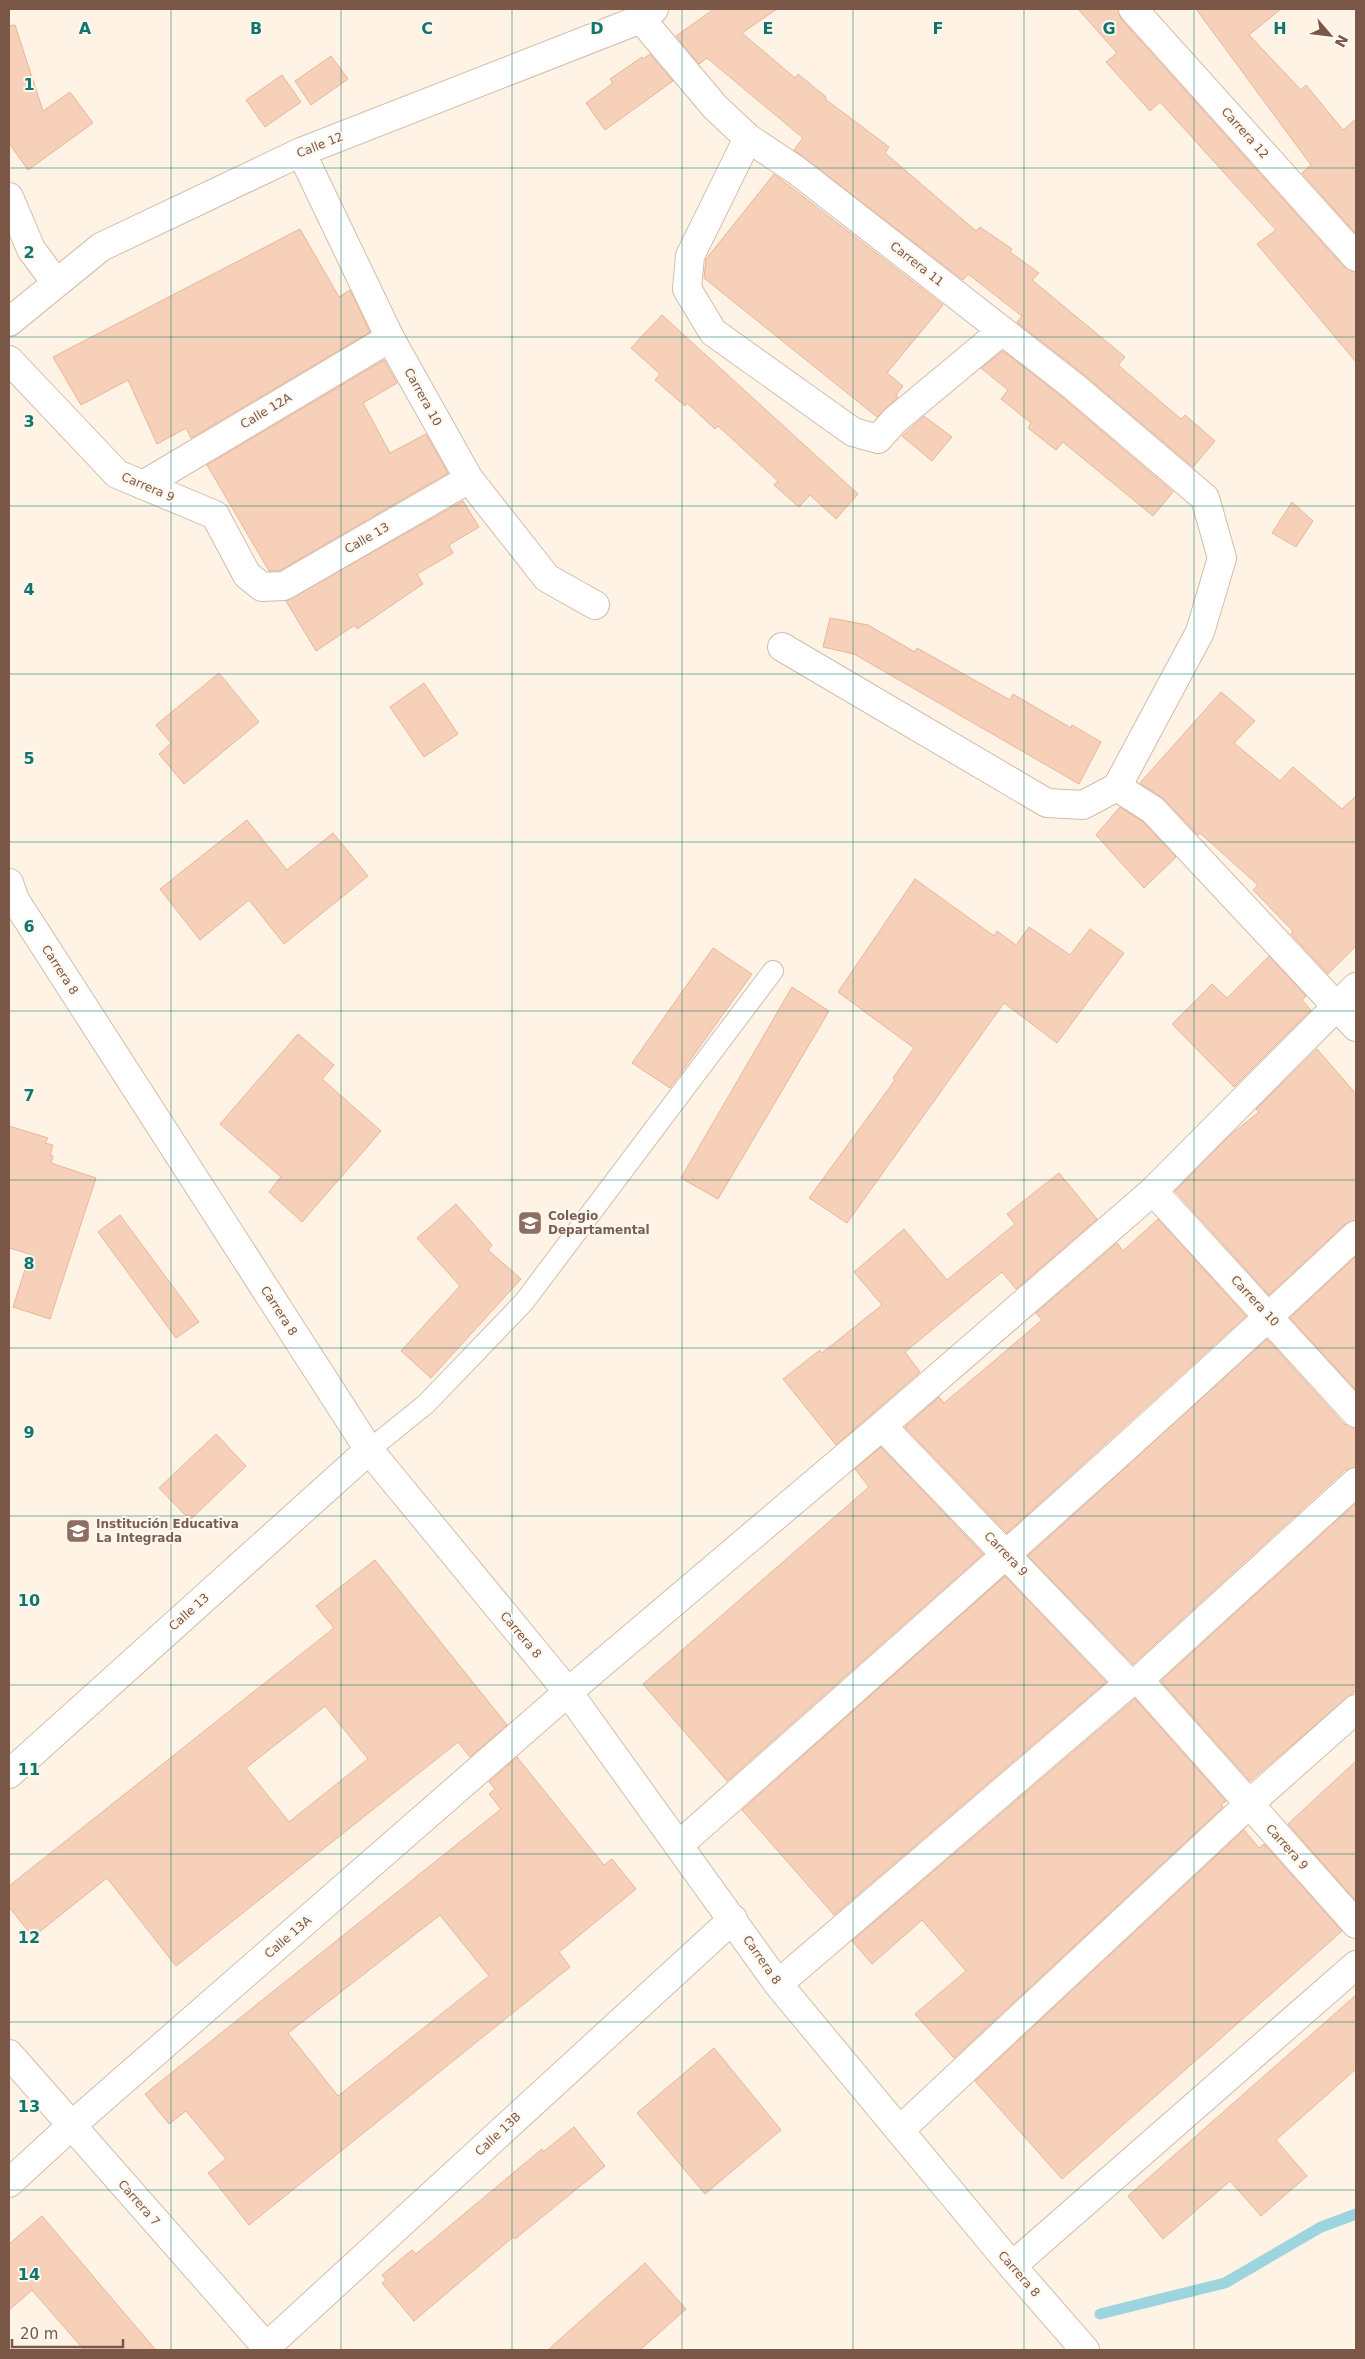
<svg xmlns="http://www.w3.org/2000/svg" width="1365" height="2359" font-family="'DejaVu Sans',sans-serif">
<rect width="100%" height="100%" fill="#fef3e4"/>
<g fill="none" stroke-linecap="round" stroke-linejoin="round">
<path stroke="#9cd5dd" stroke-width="11" d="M1100,2314L1225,2283L1321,2227L1356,2214"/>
</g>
<g fill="#f7d0b9" stroke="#ebb598" fill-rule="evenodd">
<path d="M714,9H777L742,33L795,78L798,74L826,97L825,99L889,147L885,153L976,231L980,227L1012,249L1010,252L1039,273L1032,280L1125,357L1118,365L1181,419L1185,415L1215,441L1193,467L1082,373L1017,322L1022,316L968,274L963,280L794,150L803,138L707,58L699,64L676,36Z"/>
<path d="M1078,9H1118L1121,19L1344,267L1356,272V362L1257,244L1276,230L1160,102L1150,111L1106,62L1117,53Z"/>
<path d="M1196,9H1281L1249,35L1301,90L1306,85L1343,130L1356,119V234L1302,173L1311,165Z"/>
<path d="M15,25L43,111L70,92L93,123L28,170L9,143V26Z"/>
<path d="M650,54L673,81L605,130L586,103L613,83L610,79L642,57L643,59Z"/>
<path d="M331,56L348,79L311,105L295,81Z"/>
<path d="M282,75L301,102L265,127L246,100Z"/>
<path d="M774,174L943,305L887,373L903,386L896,395L898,397L877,417L704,278L706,259Z"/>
<path d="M300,229L339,297L350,290L370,332L191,438L186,428L157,444L128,380L81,405L53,357Z"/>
<path d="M662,315L858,494L836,519L810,495L799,507L774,485L778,481L718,426L715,429L687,403L685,406L655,380L660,374L631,348Z"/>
<path d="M1003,351L1062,397L1173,492L1153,516L1063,442L1056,450L1028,428L1031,423L1001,399L1008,390L981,368Z"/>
<path d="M384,360L397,383L363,403L390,453L426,434L448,473L279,571H269L207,465Z"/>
<path d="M924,416L952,437L932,461L902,436Z"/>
<path d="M463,501L479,527L449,545L453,553L417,574L423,584L357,629L355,625L316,651L286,601Z"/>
<path d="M1292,502L1313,521L1296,547L1272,533Z"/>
<path d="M830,618L868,625L915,652L917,648L1010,700L1013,694L1071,728L1072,725L1101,742L1079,784L854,654L823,647Z"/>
<path d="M219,673L259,722L184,784L159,754L171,743L156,725Z"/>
<path d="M424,683L458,734L424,757L390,707Z"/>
<path d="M1221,692L1255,721L1234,743L1280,781L1293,767L1342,809L1356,796V946L1328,974L1291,934L1293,931L1253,890L1258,885L1200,833L1198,835L1164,799L1140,783Z"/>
<path d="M1120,807L1143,822L1176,857L1144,888L1096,835Z"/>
<path d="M247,820L287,870L333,833L368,876L284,944L249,900L200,940L160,889Z"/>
<path d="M915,879L994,936L997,931L1016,945L1029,927L1070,955L1090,929L1124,953L1057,1043L1004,1003L847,1223L809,1198L895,1080L893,1078L914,1048L838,992Z"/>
<path d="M713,948L752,974L670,1088L632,1063Z"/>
<path d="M1269,956L1306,996L1302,1000L1311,1010L1234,1087L1172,1024L1212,984L1227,998Z"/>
<path d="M792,987L829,1011L718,1199L681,1178Z"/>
<path d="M298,1034L334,1065L322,1079L381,1131L302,1222L269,1192L281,1177L220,1124Z"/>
<path d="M1317,1049L1356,1094V1220L1345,1224L1269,1295L1175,1191L1229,1136L1259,1112L1256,1109Z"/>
<path d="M9,1126L48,1138L45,1143L53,1145L50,1155L53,1156L51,1163L96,1178L50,1319L13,1307L30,1254L9,1248Z"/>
<path d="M1059,1173L1097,1219L1016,1289L1002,1272L905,1352L920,1372L836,1445L783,1379L820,1350L822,1353L882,1305L854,1272L904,1229L947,1280L1015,1224L1007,1214Z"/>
<path d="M456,1204L492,1245L488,1250L521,1279L431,1378L401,1351L460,1286L417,1238Z"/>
<path d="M120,1215L199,1322L176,1338L98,1232Z"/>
<path d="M1158,1219L1246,1316L1007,1533L905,1427L939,1397L944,1403L987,1367L1042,1320L1036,1313L1117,1243L1123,1251Z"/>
<path d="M1356,1256V1390L1290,1318Z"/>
<path d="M1267,1339L1344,1424L1356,1428V1467L1345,1470L1133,1664L1028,1556Z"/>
<path d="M216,1434L246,1466L190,1520L159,1488Z"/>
<path d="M881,1447L983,1554L727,1781L643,1684L869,1487L855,1469Z"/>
<path d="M1356,1503V1690L1250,1781L1161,1681Z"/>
<path d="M375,1560L507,1725L470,1757L458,1742L176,1966L107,1878L33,1937L9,1907V1886L334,1628L316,1606ZM325,1706L368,1759L289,1822L246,1768Z"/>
<path d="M1005,1576L1106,1682L834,1915L742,1810Z"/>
<path d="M1135,1699L1226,1801L1221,1805L1223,1807L954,2058L915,2014L966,1971L922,1920L872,1964L852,1941Z"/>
<path d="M517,1757L604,1865L612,1859L636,1889L559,1952L570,1967L249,2225L208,2173L226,2159L186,2111L169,2124L145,2094L501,1809L489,1794L495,1789L489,1782ZM440,1915L489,1976L338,2096L288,2033Z"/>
<path d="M1356,1761V1901L1288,1824Z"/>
<path d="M1244,1830L1259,1848L1264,1844L1342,1931L1062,2179L975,2081Z"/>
<path d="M1356,1995V2069L1276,2140L1307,2176L1261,2216L1230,2181L1163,2239L1128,2196Z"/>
<path d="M714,2048L781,2130L705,2194L637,2113Z"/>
<path d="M574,2127L605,2166L515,2239L513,2237L414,2321L382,2283L386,2280L382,2275L412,2250L416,2254L542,2149L543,2152Z"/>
<path d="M42,2216L114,2301L156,2350H84L32,2290L9,2310V2244Z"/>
<path d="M645,2263L686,2309L640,2350H548Z"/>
</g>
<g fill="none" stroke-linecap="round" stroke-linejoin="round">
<defs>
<path id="service" d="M369,1450L426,1404L524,1302L773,971"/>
<g id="minor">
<path d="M1133,9L1356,257"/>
<path d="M641,19L715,107L748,138L796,170L1072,385L1205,498L1222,558L1200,632L1117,787"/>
<path d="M748,138L690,256L687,289L713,332L853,432L878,439L895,420L1002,331"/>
<path d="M301,152L390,338L469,479L547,578L595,605"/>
<path d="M9,197L31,249L56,283"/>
<path d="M9,322L101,247L301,152L641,19L654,9"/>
<path d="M9,360L117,474L215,515L247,575L262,587L284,586L469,479"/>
<path d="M143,485L390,338"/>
<path d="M782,647L1047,803L1083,805L1117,787L1153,810L1356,1027"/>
<path d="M1153,1191L1356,1413"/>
<path d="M882,1426L1129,1683"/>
<path d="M1139,1680L1356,1924"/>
<path d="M9,1774L369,1450"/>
<path d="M679,1845C906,1643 1135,1443 1356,1235"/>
<path d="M778,1984L1129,1683L1139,1680L1356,1482"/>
<path d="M9,2054L269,2350"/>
<path d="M900,2130L1249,1804L1356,1709"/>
<path d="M9,2183L71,2126L568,1692L882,1426L1153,1191L1356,987"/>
<path d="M1012,2266L1356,1965"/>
<path d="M263,2350L733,1919"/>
</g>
<path id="tertiary" d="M9,883L15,900L369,1450L568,1692L778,1984L1012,2266L1085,2350"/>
</defs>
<use href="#service" stroke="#d4bcac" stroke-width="22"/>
<use href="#minor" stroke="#d4bcac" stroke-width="30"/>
<use href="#tertiary" stroke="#d4bcac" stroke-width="30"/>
<use href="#service" stroke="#fff" stroke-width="20"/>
<use href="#minor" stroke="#fff" stroke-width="28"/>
<use href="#tertiary" stroke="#fff" stroke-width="28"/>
</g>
<path fill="none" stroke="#0f766e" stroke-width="1" stroke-opacity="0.55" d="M171,9V2350M341,9V2350M512,9V2350M682,9V2350M853,9V2350M1024,9V2350M1194,9V2350M9,168H1356M9,337H1356M9,506H1356M9,674H1356M9,842H1356M9,1011H1356M9,1180H1356M9,1348H1356M9,1516H1356M9,1685H1356M9,1854H1356M9,2022H1356M9,2190H1356"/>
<defs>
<symbol id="school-square" viewBox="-11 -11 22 22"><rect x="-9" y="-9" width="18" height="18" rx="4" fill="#8d6e63" stroke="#fff7ed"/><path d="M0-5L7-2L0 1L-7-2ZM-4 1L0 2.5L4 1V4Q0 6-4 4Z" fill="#fff"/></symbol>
</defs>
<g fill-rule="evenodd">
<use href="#school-square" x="516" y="1209" width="28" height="28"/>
<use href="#school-square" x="64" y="1517" width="28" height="28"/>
</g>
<g text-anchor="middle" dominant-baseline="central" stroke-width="4" stroke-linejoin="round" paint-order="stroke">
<g font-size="12" fill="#7a5747" stroke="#fff7ed">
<text transform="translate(1245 133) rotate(48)">Carrera 12</text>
<text transform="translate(320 145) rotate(-22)">Calle 12</text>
<text transform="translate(917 264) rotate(38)">Carrera 11</text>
<text transform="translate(423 397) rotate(61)">Carrera 10</text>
<text transform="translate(266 411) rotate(-31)">Calle 12A</text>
<text transform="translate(148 487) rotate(23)">Carrera 9</text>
<text transform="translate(367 538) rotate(-30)">Calle 13</text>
<text transform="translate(60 970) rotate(57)">Carrera 8</text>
<text transform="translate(1255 1301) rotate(47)">Carrera 10</text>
<text transform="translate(279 1311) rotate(57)">Carrera 8</text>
<text transform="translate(1006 1554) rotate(46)">Carrera 9</text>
<text transform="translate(189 1612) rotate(-42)">Calle 13</text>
<text transform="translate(521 1635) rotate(50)">Carrera 8</text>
<text transform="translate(1287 1847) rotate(48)">Carrera 9</text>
<text transform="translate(288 1937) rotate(-41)">Calle 13A</text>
<text transform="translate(762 1960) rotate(55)">Carrera 8</text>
<text transform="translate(498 2134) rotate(-43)">Calle 13B</text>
<text transform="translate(139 2203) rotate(49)">Carrera 7</text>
<text transform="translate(1019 2274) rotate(49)">Carrera 8</text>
</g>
<g font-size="12" font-weight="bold" fill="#785e54" stroke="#fff7ed" text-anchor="start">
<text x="548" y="1216">Colegio<tspan x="548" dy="14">Departamental</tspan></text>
<text x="96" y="1524">Institución Educativa<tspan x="96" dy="14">La Integrada</tspan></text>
</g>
</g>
<g font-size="16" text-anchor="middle" font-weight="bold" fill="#0f766e" stroke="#fff7ed" stroke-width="4" stroke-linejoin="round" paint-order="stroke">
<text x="85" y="34">A</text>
<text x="256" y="34">B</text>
<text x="427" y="34">C</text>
<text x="597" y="34">D</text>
<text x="768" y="34">E</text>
<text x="938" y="34">F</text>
<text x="1109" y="34">G</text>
<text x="1280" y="34">H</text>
<text x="29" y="90">1</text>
<text x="29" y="258">2</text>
<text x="29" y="427">3</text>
<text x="29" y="595">4</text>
<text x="29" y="764">5</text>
<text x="29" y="932">6</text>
<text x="29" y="1101">7</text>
<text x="29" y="1269">8</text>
<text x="29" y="1438">9</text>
<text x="29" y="1606">10</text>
<text x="29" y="1775">11</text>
<text x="29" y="1943">12</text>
<text x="29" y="2112">13</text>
<text x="29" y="2280">14</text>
</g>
<rect width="1365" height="2359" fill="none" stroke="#7a5747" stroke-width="20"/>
<g transform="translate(1330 35) rotate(118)" stroke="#fff7ed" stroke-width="4" paint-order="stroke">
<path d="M0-4L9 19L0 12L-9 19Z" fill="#7a5747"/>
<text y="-8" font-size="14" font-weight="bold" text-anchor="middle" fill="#7a5747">N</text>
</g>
<path d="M12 2339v8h111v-8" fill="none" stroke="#7a5747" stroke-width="2.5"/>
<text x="20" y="2339" font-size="15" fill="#7a5747" stroke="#fff7ed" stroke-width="4" paint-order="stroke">20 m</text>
</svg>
